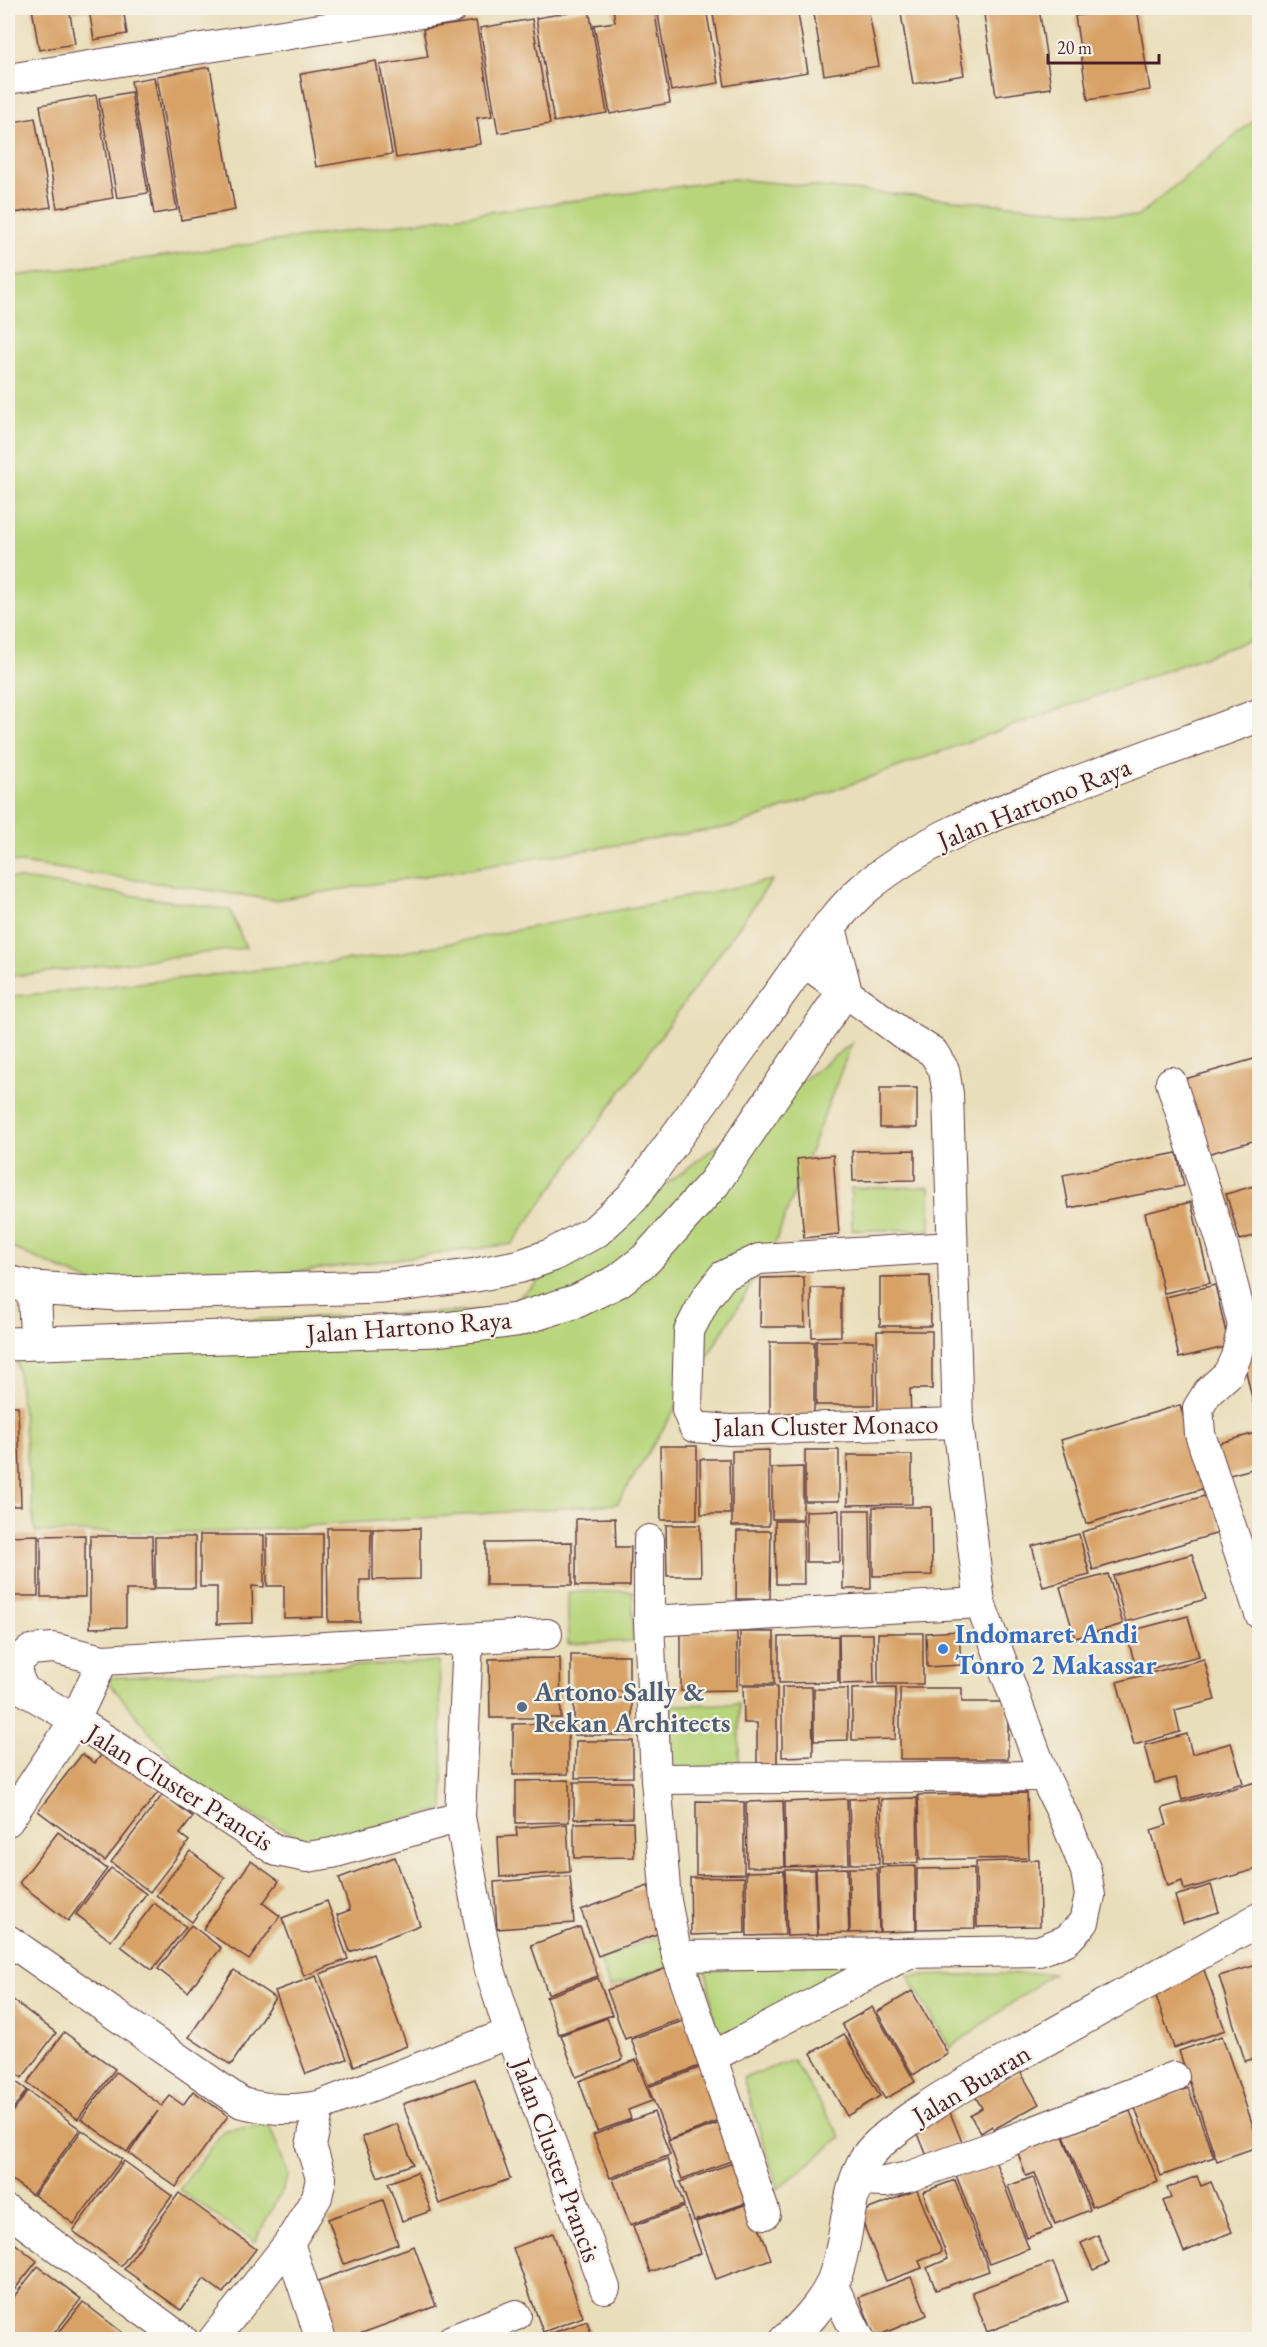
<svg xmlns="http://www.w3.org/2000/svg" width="1267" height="2347" font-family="'EB Garamond',serif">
<rect width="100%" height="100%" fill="#f7f3e8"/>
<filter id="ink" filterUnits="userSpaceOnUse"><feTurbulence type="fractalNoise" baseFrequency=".0167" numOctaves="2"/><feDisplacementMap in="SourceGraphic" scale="12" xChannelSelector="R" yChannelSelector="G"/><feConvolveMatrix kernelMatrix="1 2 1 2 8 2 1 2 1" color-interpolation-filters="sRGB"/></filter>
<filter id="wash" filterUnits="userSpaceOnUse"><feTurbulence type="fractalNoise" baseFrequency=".008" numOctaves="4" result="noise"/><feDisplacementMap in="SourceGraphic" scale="24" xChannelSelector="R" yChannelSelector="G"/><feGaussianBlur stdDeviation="1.35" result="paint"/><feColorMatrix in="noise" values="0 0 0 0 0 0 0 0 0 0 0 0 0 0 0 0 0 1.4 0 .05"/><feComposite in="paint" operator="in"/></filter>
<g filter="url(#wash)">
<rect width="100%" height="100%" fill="#e9deba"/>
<g fill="#b8d57b" stroke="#817a53" stroke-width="1.5">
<path d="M1259,116V637L735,826L274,900L8,861V277L734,179L1137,217Z"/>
<path d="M8,877L230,910L246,948L8,977Z"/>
<path d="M772,880L512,1244L120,1295L8,1246V997L379,957Z"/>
<path d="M852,1043L771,1253L617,1504L224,1532H35L17,1361L190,1322L501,1310Z"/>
<path d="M930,1187V1230H852L851,1188Z"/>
<path d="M633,1591V1641L568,1644V1592Z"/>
<path d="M439,1662L444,1809L313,1843L198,1790L105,1678Z"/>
<path d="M739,1704V1770L671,1771L670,1705Z"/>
<path d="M660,1936L671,1965L610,1987L599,1958Z"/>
<path d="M876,1960L719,2046L706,1971Z"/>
<path d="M1053,1973L950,2048L908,1976Z"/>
<path d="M793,2060L841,2137L778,2189L743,2078Z"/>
<path d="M269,2125L289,2176L255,2242L179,2190L224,2130Z"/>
</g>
<g id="blocks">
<g fill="#d8a266">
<path d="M32,8H69L75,44L39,50Z"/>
<path d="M73,8H123L127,34L94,40L89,10L73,13Z"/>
<path d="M613,8H654L670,103L610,114L594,25L615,22Z"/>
<path d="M657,8H706L719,83L671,91Z"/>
<path d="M712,8H797L808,72L725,86Z"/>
<path d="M813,8H868L879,66L824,75Z"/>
<path d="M900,8H953L964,75L913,84Z"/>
<path d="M983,8H1039L1051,88L996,96Z"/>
<path d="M1129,8H1137L1150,90L1088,100L1075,16Z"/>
<path d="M589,9L607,113L554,122L536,18Z"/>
<path d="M532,19L550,124L498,133L480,28Z"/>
<path d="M476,21L492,116L477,118L481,144L396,158L380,65L428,57L423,29Z"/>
<path d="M376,61L392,154L316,167L300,74Z"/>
<path d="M210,67L235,210L181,220L157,76Z"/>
<path d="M154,77L177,210L154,214L131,81Z"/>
<path d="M131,92L148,193L117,198L99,98Z"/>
<path d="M96,95L113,198L57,208L40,105Z"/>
<path d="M35,118L51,207L8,214V123Z"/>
<path d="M1254,1059L1260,1078V1139L1200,1156L1178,1081Z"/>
<rect x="880" y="1088" width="37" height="40"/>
<path d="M915,1150V1180L853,1181L852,1151Z"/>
<path d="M1177,1153L1184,1186L1069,1208L1063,1175Z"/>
<path d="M833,1155L839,1234L804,1238L797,1159Z"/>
<path d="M1260,1184V1234L1240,1240L1226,1194Z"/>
<path d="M1191,1202L1210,1283L1164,1293L1145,1213Z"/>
<path d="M930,1276L931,1326H880V1277Z"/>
<path d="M804,1277L805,1327H760L761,1278Z"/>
<path d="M1215,1285L1229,1346L1179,1358L1166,1297Z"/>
<path d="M811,1288H841V1336L812,1337Z"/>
<path d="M877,1331H932V1389H910L911,1418L878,1419Z"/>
<rect x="816" y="1341" width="58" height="64"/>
<rect x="770" y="1342" width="44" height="76"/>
<path d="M1260,1349V1420L1257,1421L1242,1353Z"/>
<path d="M1180,1405L1205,1488L1086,1524L1061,1440Z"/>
<path d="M8,1406H18L21,1506H8Z"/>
<path d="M1259,1432L1260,1467L1222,1477L1213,1445Z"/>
<path d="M660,1446H697V1520H661Z"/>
<path d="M769,1450V1526H732V1451Z"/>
<rect x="805" y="1450" width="34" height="51"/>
<path d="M847,1455H912V1504L848,1505Z"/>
<path d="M700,1459H729L730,1514H701Z"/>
<path d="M803,1467V1519H772V1468Z"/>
<path d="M1211,1494L1222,1532L1093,1570L1082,1532Z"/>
<path d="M873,1507H931L932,1575L873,1576Z"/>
<path d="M839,1510L840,1562H806V1511Z"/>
<path d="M843,1510H870L871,1589H843Z"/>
<path d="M615,1518L616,1547H631L630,1586H576V1519Z"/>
<path d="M775,1521H803L804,1584H776Z"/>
<path d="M666,1525H700L701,1576H667Z"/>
<path d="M327,1528H371L370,1580H360V1622H328Z"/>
<path d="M420,1528V1579L373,1580V1529Z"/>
<path d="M737,1531H771L770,1599H736Z"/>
<path d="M267,1534H323V1617L284,1618V1586H267Z"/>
<path d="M1079,1534L1090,1575L1043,1587L1032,1546Z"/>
<path d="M38,1535V1596H8V1536Z"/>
<path d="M85,1535V1597H41V1536Z"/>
<path d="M200,1535H264V1587L252,1586L253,1623L217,1624V1587H200Z"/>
<path d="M90,1536H152L153,1590H126V1627L90,1628Z"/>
<rect x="155" y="1537" width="40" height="51"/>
<path d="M572,1542V1585H486V1543Z"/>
<path d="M1192,1554L1206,1599L1126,1622L1113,1576Z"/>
<path d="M1108,1574L1123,1624L1075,1638L1060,1587Z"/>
<path d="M1188,1616L1199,1656L1137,1672L1126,1632Z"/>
<path d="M959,1631L961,1665L927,1667L926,1633Z"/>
<path d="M737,1632V1690L681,1691V1633Z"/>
<rect x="740" y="1632" width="34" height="52"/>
<rect x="878" y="1633" width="45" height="51"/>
<path d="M839,1634H873L874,1683L840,1684Z"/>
<path d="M838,1636V1682L779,1683V1637Z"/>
<path d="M571,1655H629V1691L571,1692Z"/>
<path d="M560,1658L561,1718H490L489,1659Z"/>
<path d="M1204,1659L1215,1700L1175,1710L1180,1732L1134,1745L1117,1682Z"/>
<path d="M743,1686H777V1772H757V1723H744Z"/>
<path d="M782,1687H812L813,1756L782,1757Z"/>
<path d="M896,1688L895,1739L852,1740V1689Z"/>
<path d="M900,1688H962V1702H1008V1759H900Z"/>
<path d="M814,1689H848V1740L814,1741Z"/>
<rect x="574" y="1698" width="58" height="37"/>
<path d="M568,1723V1774L513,1775V1724Z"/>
<path d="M1187,1734L1192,1754L1231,1743L1243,1783L1182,1800L1176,1778L1155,1783L1145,1745Z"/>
<path d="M576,1741H633V1777L575,1778Z"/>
<path d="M105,1750L159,1791L105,1861L38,1811L82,1754L95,1763Z"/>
<path d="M569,1780V1822L516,1823V1781Z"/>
<path d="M1260,1781V1868L1184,1890L1182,1881L1167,1886L1151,1830L1167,1825L1162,1808Z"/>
<path d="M574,1782H632V1818L574,1819Z"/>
<path d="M1027,1793L1029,1858L920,1860L918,1795Z"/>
<path d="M163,1794L193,1817L180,1834L189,1841L150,1892L111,1862Z"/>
<path d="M878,1798L879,1864H851L849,1799Z"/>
<path d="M917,1798L918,1863L882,1864L881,1799Z"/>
<path d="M847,1799L849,1864L786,1867L785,1802Z"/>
<path d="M696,1801L744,1802V1874L696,1875Z"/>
<path d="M783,1801L785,1867H747L746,1802Z"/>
<path d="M633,1822L634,1857L574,1858V1823Z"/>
<path d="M567,1824L570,1872L500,1877L498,1837L517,1836L516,1828Z"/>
<path d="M58,1832L107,1869L68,1921L19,1883Z"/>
<path d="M190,1851L225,1878L192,1922L156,1895Z"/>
<path d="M395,1857L420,1925L350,1952L337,1915L350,1910L339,1878Z"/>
<path d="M1039,1860L1040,1926L977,1927L976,1862Z"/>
<path d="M251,1861L279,1881L263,1903L280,1916L249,1960L203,1929Z"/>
<path d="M915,1866L916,1931L880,1932L879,1867Z"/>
<path d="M111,1868L146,1894L111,1941L76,1914Z"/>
<path d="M847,1868L849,1933L818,1934L816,1869Z"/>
<path d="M849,1868H877L879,1932L850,1933Z"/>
<path d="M974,1868L975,1928L917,1929V1869Z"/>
<path d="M785,1870H815L817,1935L787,1936Z"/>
<path d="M784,1871L785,1935L747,1936L746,1872Z"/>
<path d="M570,1876L574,1923L497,1929L494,1882Z"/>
<path d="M744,1877L745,1933L691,1935L690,1878Z"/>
<path d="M1211,1885L1219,1912L1183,1923L1175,1896Z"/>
<path d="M648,1886L665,1931L598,1956L581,1910Z"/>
<path d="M327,1901L348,1959L304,1976L282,1918Z"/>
<path d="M154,1903L186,1927L152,1970L121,1946Z"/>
<path d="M191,1925L221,1948L188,1992L158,1969Z"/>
<path d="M580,1927L598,1976L548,1994L531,1945Z"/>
<path d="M373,1954L407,2046L354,2066L320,1974Z"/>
<path d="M1260,1964V2057L1245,2061L1219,1976Z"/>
<path d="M675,1965L684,2018L625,2039L607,1990Z"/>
<path d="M1203,1967L1225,2030L1174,2048L1152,1985Z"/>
<path d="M234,1970L275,1998L231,2065L189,2037Z"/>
<path d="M316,1976L347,2059L306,2074L275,1991Z"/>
<path d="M598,1978L612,2015L559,2034L546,1997Z"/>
<path d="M912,1991L948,2054L913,2075L877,2012Z"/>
<path d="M8,1996L56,2033L22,2078L8,2067Z"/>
<path d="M872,2007L915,2082L885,2099L842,2024Z"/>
<path d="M607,2018L623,2059L576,2077L561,2035Z"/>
<path d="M686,2020L702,2065L648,2085L631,2039Z"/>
<path d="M64,2032L115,2069L78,2119L27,2083Z"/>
<path d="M844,2034L880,2096L847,2116L811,2053Z"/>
<path d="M1222,2036L1260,2146L1217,2161L1179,2051Z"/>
<path d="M636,2060L652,2101L628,2110L631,2119L597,2131L579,2081Z"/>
<path d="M710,2064L730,2117L669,2140L648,2087Z"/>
<path d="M1020,2071L1039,2104L994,2129L992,2126L981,2133L970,2115L982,2108L975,2096Z"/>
<path d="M116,2072L162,2106L170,2096L183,2105L193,2091L228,2116L176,2187L129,2153L158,2111L127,2152L81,2119Z"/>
<path d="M8,2076L27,2090L8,2116Z"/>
<path d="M475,2079L510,2179L439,2204L403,2104Z"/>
<path d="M1188,2088L1214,2157L1161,2176L1135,2108Z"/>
<path d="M28,2091L80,2129L32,2195L8,2177V2119Z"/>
<path d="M949,2110L962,2142L927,2156L914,2124Z"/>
<path d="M1130,2111L1158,2182L1092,2207L1064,2136Z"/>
<path d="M654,2112L670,2155L610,2178L593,2135Z"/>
<path d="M723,2122L736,2159L682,2179L668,2141Z"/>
<path d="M397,2124L413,2164L378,2177L362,2137Z"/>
<path d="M82,2130L122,2159L74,2224L34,2195Z"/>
<path d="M1063,2136L1090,2210L1055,2224L1035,2173L1026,2176L1018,2153Z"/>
<path d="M994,2158L1029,2249L989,2264L955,2172Z"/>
<path d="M667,2159L684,2205L630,2225L613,2179Z"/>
<path d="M741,2160L755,2200L694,2221L680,2182Z"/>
<path d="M124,2161L172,2196L121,2266L73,2231Z"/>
<path d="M417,2172L431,2211L402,2221L388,2183Z"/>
<path d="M1197,2176L1201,2186L1211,2182L1232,2232L1184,2252L1163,2201L1171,2198L1167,2188Z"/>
<path d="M1033,2177L1052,2229L1027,2238L1008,2186Z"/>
<path d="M955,2180L989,2271L936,2290L927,2268L948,2259L923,2192Z"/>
<path d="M917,2190L942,2252L919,2261L922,2268L886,2281L859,2213Z"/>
<path d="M179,2193L256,2249L223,2293L204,2279L181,2310L124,2269Z"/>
<path d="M383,2200L398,2244L344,2264L328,2219Z"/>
<path d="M750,2203L771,2259L716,2279L696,2222Z"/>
<path d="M684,2207L701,2253L650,2272L633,2226Z"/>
<path d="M553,2233L583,2317L543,2332L513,2248Z"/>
<path d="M1098,2235L1109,2263L1093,2270L1081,2243Z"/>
<path d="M8,2238L37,2261L8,2298Z"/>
<path d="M414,2246L436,2306L343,2340H336L315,2282Z"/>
<path d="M1053,2262L1068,2301L987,2332L972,2292Z"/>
<path d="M38,2266L81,2299L49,2340H8V2304Z"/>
<path d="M911,2277L927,2315L875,2337L859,2297Z"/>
<path d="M83,2302L132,2340H53Z"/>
<path d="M587,2321L593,2340H545L544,2336Z"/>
</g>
</g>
</g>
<g filter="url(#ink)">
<use href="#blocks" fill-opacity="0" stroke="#623c40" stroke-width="1.5"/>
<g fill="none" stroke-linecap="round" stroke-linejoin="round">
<defs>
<g id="minor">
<path d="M8,79L452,8"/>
<path d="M1171,1082L1223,1246L1243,1326L1236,1357L1228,1374L1208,1392L1198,1408L1200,1434L1260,1614"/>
<path d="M952,1247L759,1259L723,1276L706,1298L689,1331L687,1410L694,1427L730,1430L958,1423"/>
<path d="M649,1540V1621L656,1779L666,1901L677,1956L765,2214"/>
<path d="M649,1621L980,1603"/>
<path d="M468,1639L460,1817L481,1931L490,1970L510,2033L605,2288"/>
<path d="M656,1779L1044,1776"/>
<path d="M460,1817L332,1853L307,1857L277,1851L75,1720L24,1690L17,1675L19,1660L31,1650L53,1648L103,1660L547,1634"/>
<path d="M8,1821L75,1720L103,1660"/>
<path d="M8,1940L242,2103C272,2110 288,2111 319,2106L510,2033"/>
<path d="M677,1956L1039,1951L1067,1940L1084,1922L1090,1896L1086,1871L1065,1819L1044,1776L980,1603L958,1423L948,1094L944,1070L933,1052L903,1034L803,961"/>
<path d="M712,2057L905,1955"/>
<path d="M855,2181L885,2182L908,2177L1009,2141L1174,2077"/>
<path d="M8,2211L183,2340"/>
<path d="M289,2243L321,2340"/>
<path d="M832,2284L860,2340"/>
<path d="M213,2340L289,2243L317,2197L321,2178L311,2146L319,2106"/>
<path d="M452,2340L516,2315"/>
</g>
<g id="tertiary">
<path d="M8,1282L34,1288L118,1294L383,1287L476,1275L521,1266L552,1255L596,1231L633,1197L803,961C822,936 841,909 865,888C926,837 1002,811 1076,783C1137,761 1198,738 1260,715"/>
<path d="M34,1288L37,1343"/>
<path d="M8,1344L436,1330L516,1320L577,1301L618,1281L646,1259L714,1183L845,990L829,926"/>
<path d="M786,2340C802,2328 824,2302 832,2284C840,2265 844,2242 847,2222C851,2200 854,2180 865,2160C878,2137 938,2100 962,2086L1260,1919"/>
</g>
</defs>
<use href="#minor" stroke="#623c40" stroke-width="32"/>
<use href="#tertiary" stroke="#623c40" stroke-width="35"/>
<use href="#minor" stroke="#fff" stroke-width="30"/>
<use href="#tertiary" stroke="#fff" stroke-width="33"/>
</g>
</g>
<circle fill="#3f7fe0" stroke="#f7f3e8" stroke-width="2" cx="943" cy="1649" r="6"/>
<circle fill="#5c6f8a" stroke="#f7f3e8" stroke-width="2" cx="522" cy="1707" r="6"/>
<g text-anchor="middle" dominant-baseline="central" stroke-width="4.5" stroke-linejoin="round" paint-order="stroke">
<g font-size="27" fill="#4a1f2b" stroke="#f7f3e8">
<text transform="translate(1034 803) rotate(-22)">Jalan Hartono Raya</text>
<text transform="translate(409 1326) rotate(-4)">Jalan Hartono Raya</text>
<text transform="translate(826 1425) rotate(-1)">Jalan Cluster Monaco</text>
<text transform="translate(180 1787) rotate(32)">Jalan Cluster Prancis</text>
<text transform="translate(971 2084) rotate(-31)">Jalan Buaran</text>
<text transform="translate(557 2160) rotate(70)">Jalan Cluster Prancis</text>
</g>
<g font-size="27" font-weight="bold" fill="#366cbe" stroke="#f7f3e8" text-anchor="start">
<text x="955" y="1633">Indomaret Andi<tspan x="955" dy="31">Tonro 2 Makassar</tspan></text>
</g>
<g font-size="27" font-weight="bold" fill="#4e5e75" stroke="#f7f3e8" text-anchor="start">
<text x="534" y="1691">Artono Sally &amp;<tspan x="534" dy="31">Rekan Architects</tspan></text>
</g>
</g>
<rect width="1267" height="2347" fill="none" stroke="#f7f3e8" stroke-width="30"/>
<path d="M1048 54v9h111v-9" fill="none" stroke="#4a1f2b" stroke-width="3"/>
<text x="1057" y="54" font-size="18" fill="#4a1f2b" stroke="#f7f3e8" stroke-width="4.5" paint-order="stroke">20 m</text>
</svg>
